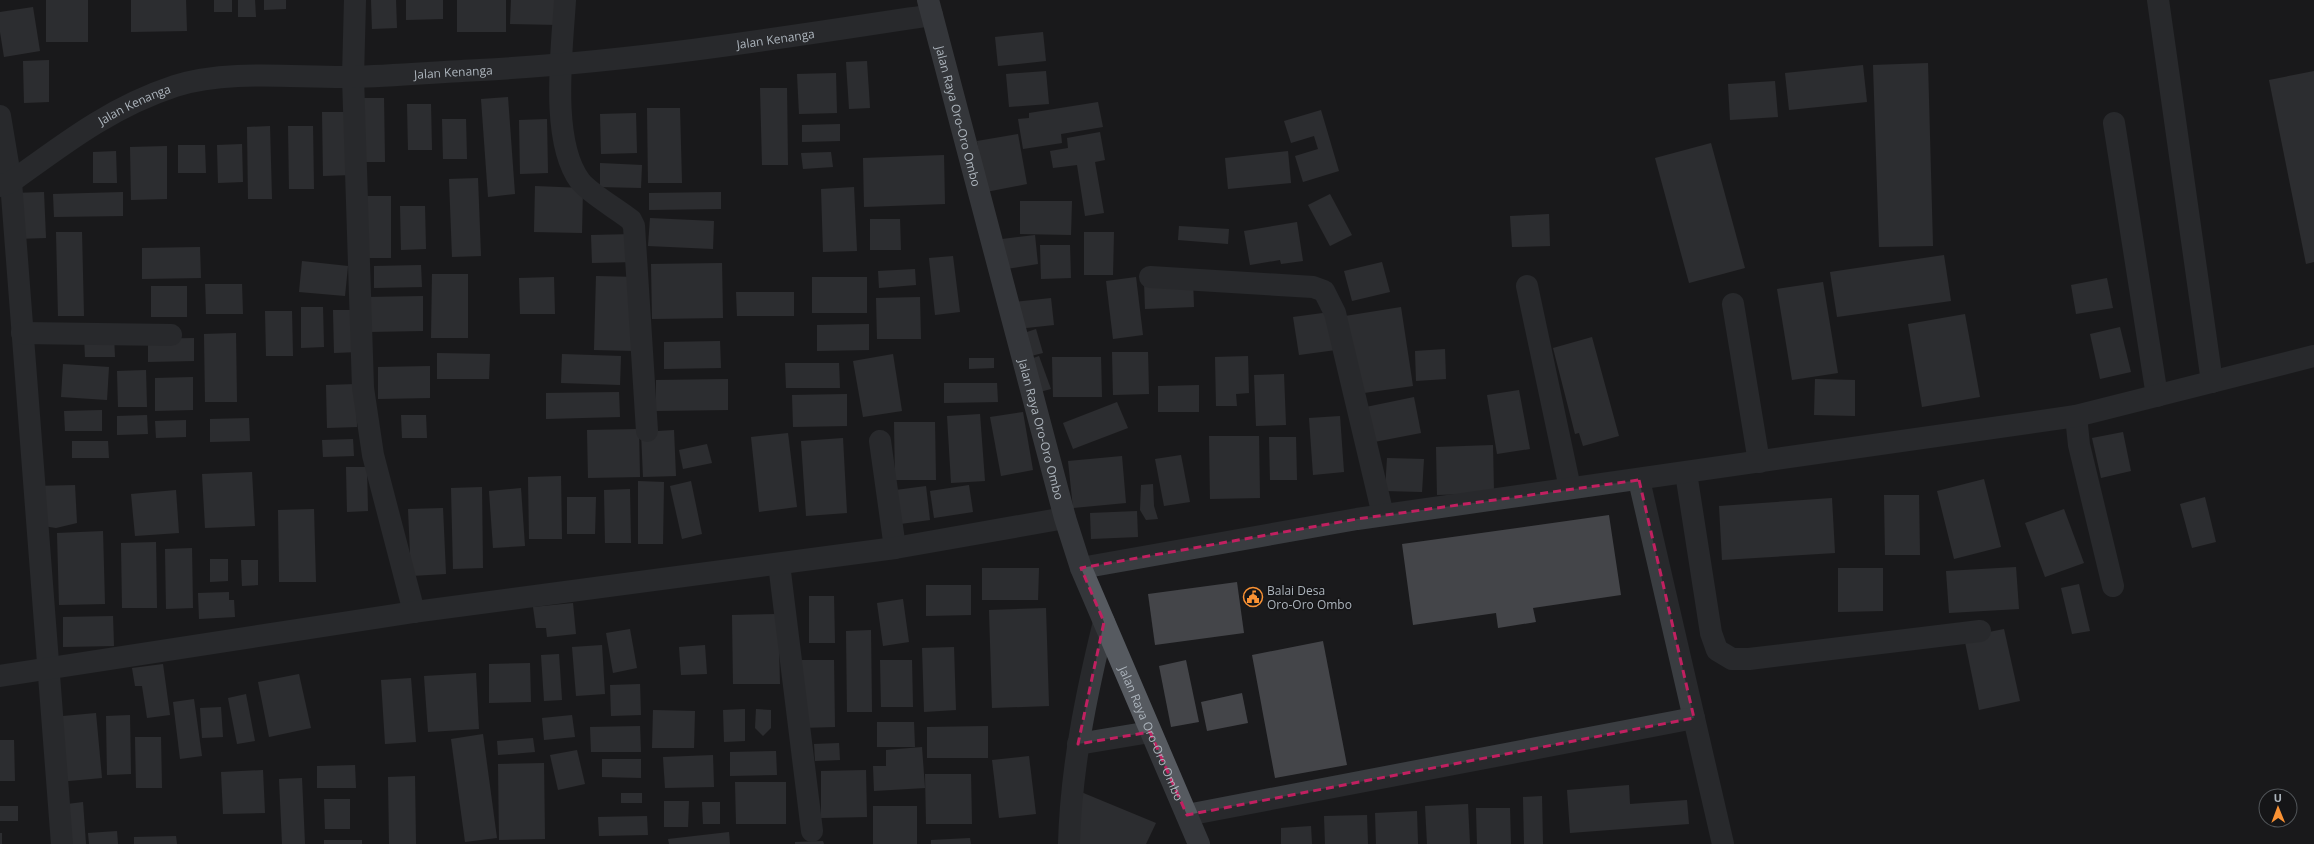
<svg xmlns="http://www.w3.org/2000/svg" width="2314" height="844" font-family="'Open Sans',sans-serif">
<rect width="100%" height="100%" fill="#1a1a1c"/>
<g fill="#444549">
<rect x="46" y="0" width="42" height="42"/>
<path d="M131,0H186L187,31L131,32Z"/>
<rect x="214" y="0" width="18" height="12"/>
<path d="M238,0H255L256,17H238Z"/>
<path d="M264,0H286V9L264,10Z"/>
<path d="M371,0H396L397,28L372,29Z"/>
<path d="M406,0H443V19L406,20Z"/>
<rect x="457" y="0" width="49" height="32"/>
<path d="M511,0H560V25L510,24Z"/>
<path d="M33,7L40,51L4,57L0,32V12Z"/>
<path d="M1043,32L1046,61L998,66L995,37Z"/>
<path d="M49,60V102L24,103L23,61Z"/>
<path d="M867,61L870,108L849,109L846,62Z"/>
<path d="M1928,63L1933,246L1879,247L1873,65Z"/>
<path d="M1863,65L1867,102L1789,110L1785,73Z"/>
<path d="M1046,71L1049,104L1009,107L1006,74Z"/>
<path d="M2314,71V262L2306,264L2269,80Z"/>
<path d="M836,73L837,113L799,114L797,74Z"/>
<path d="M1775,81L1778,117L1730,120L1728,84Z"/>
<path d="M760,88H787L788,165H762Z"/>
<path d="M508,97L515,194L488,197L481,99Z"/>
<path d="M356,98H384L385,162H357Z"/>
<path d="M1098,102L1103,127L1061,134L1062,143L1023,149L1018,119L1029,118V113Z"/>
<path d="M407,104H431L432,150H408Z"/>
<path d="M647,108H680L682,183H648Z"/>
<path d="M1321,110L1339,171L1303,182L1295,156L1318,149L1314,136L1291,143L1284,121Z"/>
<path d="M322,112H349L351,175L323,176Z"/>
<path d="M636,113L637,153L601,154L600,114Z"/>
<path d="M442,119H466L467,159H443Z"/>
<path d="M547,119L548,173L520,174L519,120Z"/>
<path d="M840,124V141L802,142V125Z"/>
<path d="M270,126L272,199H248L247,127Z"/>
<path d="M288,126H313L314,189H289Z"/>
<path d="M1100,132L1105,160L1095,162L1104,213L1085,216L1077,165L1053,168L1050,151L1068,148L1067,138Z"/>
<path d="M1018,134L1027,184L986,192L977,141Z"/>
<path d="M1711,143L1745,268L1689,283L1655,158Z"/>
<path d="M242,144L243,182L218,183L217,145Z"/>
<path d="M178,145H205L206,173H178Z"/>
<path d="M167,146V199L131,200L130,147Z"/>
<path d="M116,151L117,183H93V152Z"/>
<path d="M1288,151L1291,183L1228,189L1225,158Z"/>
<path d="M831,152L833,167L803,169L801,153Z"/>
<path d="M944,155L945,204L864,207L863,158Z"/>
<path d="M600,163L642,165L641,188L600,187Z"/>
<path d="M478,178L481,256L452,257L449,179Z"/>
<path d="M535,186L583,188L582,233L534,232Z"/>
<path d="M854,187L857,251L823,252L821,189Z"/>
<path d="M44,192L46,238L16,239L14,193Z"/>
<path d="M123,192V216L54,217L53,194Z"/>
<path d="M721,192V209L649,210V193Z"/>
<path d="M1330,194L1352,235L1330,246L1308,205Z"/>
<path d="M361,196H391V258H360Z"/>
<path d="M1020,201H1072L1071,235L1020,234Z"/>
<path d="M400,206H425L426,249L401,250Z"/>
<path d="M1549,214L1550,246L1512,247L1510,216Z"/>
<path d="M650,218L714,221L713,249L648,246Z"/>
<path d="M870,219H900L901,250H870Z"/>
<path d="M1297,222L1303,261L1281,264L1280,260L1250,265L1244,231Z"/>
<path d="M1179,226L1229,229L1228,244L1178,240Z"/>
<path d="M56,232H82L84,316H58Z"/>
<path d="M1084,232H1114L1113,275H1084Z"/>
<path d="M634,234L635,262L592,263L591,235Z"/>
<path d="M1035,235L1038,264L1006,269L1002,239Z"/>
<path d="M1040,245H1070L1071,278L1041,279Z"/>
<path d="M200,247L201,278L142,279V248Z"/>
<path d="M1944,255L1951,301L1837,317L1830,272Z"/>
<path d="M953,256L960,312L935,315L929,258Z"/>
<path d="M302,261L348,266L345,296L299,292Z"/>
<path d="M1382,262L1390,292L1352,301L1344,271Z"/>
<path d="M722,263L723,318L652,319L651,264Z"/>
<path d="M421,265L422,287L374,288V266Z"/>
<path d="M915,269L916,285L879,288L878,271Z"/>
<path d="M432,274H468V338H431Z"/>
<path d="M596,276L637,277L635,351L594,350Z"/>
<path d="M554,277L555,314H520L519,278Z"/>
<rect x="812" y="277" width="55" height="36"/>
<path d="M1136,277L1143,335L1113,339L1106,281Z"/>
<path d="M2107,278L2113,308L2076,314L2071,285Z"/>
<path d="M1193,280L1194,307L1145,309L1144,282Z"/>
<path d="M1823,282L1838,373L1792,380L1777,289Z"/>
<path d="M205,284H242L243,314H206Z"/>
<rect x="151" y="286" width="36" height="31"/>
<path d="M736,292H794V316H737Z"/>
<path d="M423,296V331L368,332V297Z"/>
<path d="M920,297L921,339H877L876,298Z"/>
<path d="M1051,298L1054,325L1017,329L1014,302Z"/>
<path d="M301,307H323L324,347L301,348Z"/>
<path d="M1401,307L1413,386L1357,394L1345,316Z"/>
<path d="M333,310H357L358,352L334,353Z"/>
<path d="M265,311H292L293,356H266Z"/>
<path d="M1330,312L1336,350L1299,355L1293,317Z"/>
<path d="M1965,314L1980,397L1922,407L1908,324Z"/>
<path d="M869,324V350L817,351V325Z"/>
<path d="M2120,327L2131,372L2100,379L2090,334Z"/>
<path d="M1036,329L1043,353L1027,357L1021,334Z"/>
<path d="M236,333L237,402H205L204,334Z"/>
<path d="M84,336H114L115,357H85Z"/>
<path d="M1592,337L1619,436L1583,446L1579,433L1575,434L1553,348Z"/>
<path d="M194,338V361L148,362V339Z"/>
<path d="M720,341L721,368L664,369V342Z"/>
<path d="M1445,349L1446,379L1416,381L1415,351Z"/>
<path d="M1112,352H1148L1149,394L1113,395Z"/>
<path d="M437,353L490,354L489,379H437Z"/>
<path d="M562,354L621,356L620,385L561,383Z"/>
<path d="M893,354L902,411L863,417L853,361Z"/>
<path d="M1039,356L1051,389L1036,393L1025,361Z"/>
<path d="M1248,356L1249,393L1236,394L1237,406H1216L1215,357Z"/>
<path d="M1052,357H1101L1102,397H1053Z"/>
<path d="M969,358H994V368L969,369Z"/>
<path d="M785,363H839L840,388H786Z"/>
<path d="M63,364L109,367L107,400L61,397Z"/>
<path d="M430,366V398L378,399V367Z"/>
<path d="M146,370L147,407H118L117,371Z"/>
<path d="M1284,374L1286,425L1256,426L1254,375Z"/>
<path d="M193,377V410L155,411V378Z"/>
<path d="M728,379V410L656,411V380Z"/>
<path d="M1815,379L1855,380V416L1814,415Z"/>
<path d="M944,383H997L998,402L944,403Z"/>
<path d="M356,384L357,427L327,428L326,385Z"/>
<path d="M1199,385V412H1158V386Z"/>
<path d="M1519,390L1530,449L1497,454L1487,395Z"/>
<path d="M619,392L620,417L546,419V393Z"/>
<path d="M847,394V426L793,427L792,395Z"/>
<path d="M1414,397L1421,433L1369,443L1361,408Z"/>
<path d="M1117,402L1128,428L1073,449L1063,423Z"/>
<path d="M102,410V431H65L64,411Z"/>
<path d="M1023,412L1033,470L1001,476L990,417Z"/>
<path d="M980,414L985,481L951,483L947,416Z"/>
<path d="M147,415L148,434L117,435V416Z"/>
<path d="M401,415H426L427,438H402Z"/>
<path d="M1340,416L1344,472L1313,475L1309,418Z"/>
<path d="M249,418L250,441L210,442V419Z"/>
<path d="M186,420V437L156,438L155,421Z"/>
<path d="M894,422H935L936,480H895Z"/>
<path d="M639,429L640,477L588,478L587,430Z"/>
<path d="M674,430L676,476L643,477L641,432Z"/>
<path d="M2123,432L2131,471L2101,478L2092,438Z"/>
<path d="M788,433L797,507L759,512L751,437Z"/>
<path d="M1209,436H1259L1260,498L1210,499Z"/>
<path d="M1269,437H1296L1297,480H1270Z"/>
<path d="M843,438L847,513L806,516L801,441Z"/>
<path d="M353,439L354,456L323,457L322,440Z"/>
<path d="M72,441H108L109,458H72Z"/>
<path d="M707,444L712,463L683,469L679,450Z"/>
<path d="M1493,445L1494,493L1437,495L1436,447Z"/>
<path d="M1181,455L1190,502L1164,506L1155,459Z"/>
<path d="M1122,456L1126,503L1073,508L1068,461Z"/>
<path d="M1387,458L1424,459L1422,492L1385,491Z"/>
<path d="M346,467H367L368,511L347,512Z"/>
<path d="M252,472L255,526L205,528L202,474Z"/>
<path d="M561,476L562,539H529L528,477Z"/>
<path d="M1984,479L2001,547L1954,559L1937,491Z"/>
<path d="M638,481L664,482L663,544H638Z"/>
<path d="M691,481L702,534L682,539L670,486Z"/>
<path d="M1153,484L1154,506L1158,519L1146,520L1140,510L1141,485Z"/>
<path d="M75,485L77,523L56,528L37,525L34,486Z"/>
<path d="M969,485L973,512L934,518L930,491Z"/>
<path d="M926,486L930,520L893,525L888,491Z"/>
<path d="M482,487L483,568L453,569L451,488Z"/>
<path d="M521,488L525,546L493,548L489,491Z"/>
<path d="M630,489L631,543H605L604,490Z"/>
<path d="M176,490L179,533L135,536L131,494Z"/>
<path d="M1884,495H1919L1920,555H1885Z"/>
<path d="M567,497H596L595,534H567Z"/>
<path d="M2205,497L2216,542L2192,548L2180,504Z"/>
<path d="M1832,498L1835,553L1722,560L1719,506Z"/>
<path d="M443,508L446,574L411,576L408,509Z"/>
<path d="M314,509L316,582H279L278,510Z"/>
<path d="M2064,509L2084,563L2045,577L2025,523Z"/>
<path d="M1137,511L1138,537L1091,539L1090,513Z"/>
<path d="M1609,515L1621,595L1533,608L1536,622L1498,628L1496,613L1413,625L1402,544Z"/>
<path d="M103,531L105,604L59,605L57,533Z"/>
<path d="M156,542L157,608H122L121,543Z"/>
<path d="M192,548L193,608L166,609L165,549Z"/>
<path d="M210,559H228V581L210,582Z"/>
<path d="M241,560H258V585L242,586Z"/>
<path d="M2016,567L2019,609L1949,613L1946,571Z"/>
<path d="M982,568H1039L1038,600H982Z"/>
<path d="M1838,568H1883V611L1838,612Z"/>
<path d="M1237,582L1244,633L1155,645L1148,594Z"/>
<path d="M2079,584L2090,631L2072,634L2061,588Z"/>
<path d="M926,585H971V615L926,616Z"/>
<path d="M229,592V600H234L235,617L199,619L198,593Z"/>
<path d="M809,596H834L835,643H809Z"/>
<path d="M903,599L909,642L883,646L877,603Z"/>
<path d="M573,603L576,634L547,637L546,628H536L533,607Z"/>
<path d="M1046,608L1049,706L992,708L989,610Z"/>
<path d="M778,614L780,684H733L732,615Z"/>
<path d="M113,616L114,646L63,647V617Z"/>
<path d="M630,629L637,668L613,673L606,633Z"/>
<path d="M2004,629L2020,701L1979,710L1964,637Z"/>
<path d="M871,630L872,712H847L846,631Z"/>
<path d="M1323,641L1347,765L1275,778L1252,655Z"/>
<path d="M602,645L605,694L576,696L572,647Z"/>
<path d="M705,645L707,674L681,675L679,647Z"/>
<path d="M954,647L956,710L924,712L922,648Z"/>
<path d="M559,654L562,700L544,701L541,655Z"/>
<path d="M799,660H834L835,727L800,728Z"/>
<path d="M880,660H912L913,707H881Z"/>
<path d="M1186,660L1199,722L1171,727L1159,666Z"/>
<path d="M530,663L531,702L489,703V664Z"/>
<path d="M163,664L170,715L147,718L142,686H135L132,668Z"/>
<path d="M476,673L479,729L428,732L424,676Z"/>
<path d="M299,674L311,728L269,737L258,682Z"/>
<path d="M411,678L416,742L385,744L381,680Z"/>
<path d="M640,684L641,715L611,716L610,685Z"/>
<path d="M1242,693L1248,723L1207,731L1201,702Z"/>
<path d="M246,694L255,741L237,744L228,698Z"/>
<path d="M194,699L202,756L180,759L173,702Z"/>
<path d="M221,707L223,737L202,738L200,708Z"/>
<path d="M745,709V741L724,742L723,710Z"/>
<path d="M756,709L771,710V728L763,736L755,728Z"/>
<path d="M653,710L695,711L694,748H652Z"/>
<path d="M96,713L102,778L58,782L52,717Z"/>
<path d="M130,715L131,774L107,775L106,716Z"/>
<path d="M572,715L575,737L544,740L542,718Z"/>
<path d="M877,722H914L915,747H877Z"/>
<path d="M640,726L641,752H591L590,727Z"/>
<path d="M988,726V758H927V727Z"/>
<path d="M483,734L497,838L465,842L451,739Z"/>
<path d="M135,737H161L162,788H136Z"/>
<path d="M533,738L535,752L498,755L497,741Z"/>
<path d="M0,740H14L15,781H0Z"/>
<path d="M839,743L840,760L815,761L814,744Z"/>
<path d="M922,747L925,788L874,791L873,766H886V750Z"/>
<path d="M577,750L585,784L558,790L550,755Z"/>
<path d="M776,751L777,775L730,776V752Z"/>
<path d="M713,755L714,787L665,788L663,757Z"/>
<path d="M1029,756L1036,814L999,818L992,760Z"/>
<path d="M602,759H641V778L602,777Z"/>
<path d="M544,763L545,839L499,840L498,764Z"/>
<path d="M355,765L356,788H317V766Z"/>
<path d="M263,770L265,813L223,814L221,772Z"/>
<path d="M866,770L867,817L821,818V771Z"/>
<path d="M925,774H971L972,824H926Z"/>
<path d="M415,776L416,844H389L388,777Z"/>
<path d="M302,778L305,844H282L279,779Z"/>
<path d="M735,782H786V824H736Z"/>
<path d="M1629,785L1630,804L1687,800L1689,824L1570,833L1567,790Z"/>
<path d="M1081,792L1156,823L1146,844H1075Z"/>
<rect x="621" y="793" width="21" height="10"/>
<path d="M1542,796L1543,844H1524L1523,797Z"/>
<path d="M324,799H350V829H325Z"/>
<path d="M664,801H689L688,827H664Z"/>
<path d="M83,802L86,844H63L59,805Z"/>
<path d="M702,802H720V824H703Z"/>
<path d="M1468,804L1470,844H1427L1425,806Z"/>
<rect x="0" y="806" width="18" height="15"/>
<rect x="873" y="806" width="44" height="38"/>
<path d="M1476,808H1510L1511,844H1477Z"/>
<path d="M1417,811L1418,844H1376L1375,813Z"/>
<path d="M1367,815L1368,844H1325L1324,816Z"/>
<path d="M647,816L648,835L599,836L598,817Z"/>
<path d="M1311,826L1312,844H1281V828Z"/>
<path d="M117,831L118,844H89L88,833Z"/>
<path d="M729,832L730,844H669L668,839Z"/>
<rect x="0" y="833" width="2" height="11"/>
<path d="M176,836L177,844H134V837Z"/>
<path d="M970,838L971,844H931V840Z"/>
<rect x="324" y="840" width="38" height="4"/>
<path d="M823,841L824,844H795V842Z"/>
</g>
<g fill="none" stroke-linecap="round" stroke-linejoin="round">
<g stroke="#3a3d41" stroke-width="22">
<path d="M355,0L353,77L363,388L373,455L414,612"/>
<path d="M565,0C562,50 550,141 580,181C589,193 619,210 631,220L634,226L647,431"/>
<path d="M2158,0L2212,382"/>
<path d="M0,116L11,182L62,844"/>
<path d="M2114,123L2157,396"/>
<path id="s1" d="M0,186L11,182C65,143 111,107 175,86C229,69 295,78 351,77C394,76 437,72 480,70C631,62 782,38 932,15"/>
<path d="M1150,277L1313,287L1324,291L1335,313L1383,515"/>
<path d="M1527,286L1570,488"/>
<path d="M1733,304L1759,462"/>
<path d="M22,333L171,335"/>
<path d="M2076,416L2079,445L2113,586"/>
<path d="M880,441L895,548"/>
<path d="M1686,473L1711,633L1717,650L1732,659H1749L1980,631"/>
<path d="M1639,480L1723,844"/>
<path d="M779,564L812,831"/>
<path d="M1081,568L1357,519L2076,416L2314,356"/>
<path d="M0,676L414,612L895,548L1065,518"/>
<path d="M1078,744L1150,732"/>
<path d="M1187,815L1694,718"/>
<path d="M1069,844C1071,769 1086,695 1104,622"/>
</g>
<path stroke="#565a60" stroke-width="22" id="s2" d="M928,0L1065,518L1081,568L1199,844"/>
</g>
<path d="M0 0H2314V844H0ZM1639,480L1694,718L1187,815L1150,732L1078,744L1104,622L1081,568L1357,519Z" fill="#1a1a1c" fill-opacity=".55" fill-rule="evenodd"/>
<path fill="none" stroke="#c12060" stroke-width="3" stroke-dasharray="8 5" stroke-linejoin="round" d="M1639,480L1694,718L1187,815L1150,732L1078,744L1104,622L1081,568L1357,519Z"/>
<defs>
<symbol id="civic-ring" viewBox="-11 -11 22 22"><circle r="9.5" fill="#151517" stroke="#fa9234" stroke-width="1.5"/><path d="M-.6-6.5H3V-4.5H.6V-3L4-1V1h2V6H-6V1h2V-1L-.6-3ZM-1.2 2.5V6h2.4V2.5Z" fill="#fa9234"/></symbol>
</defs>
<g fill-rule="evenodd">
<use href="#civic-ring" x="1242" y="586" width="22" height="22"/>
</g>
<g text-anchor="middle" dominant-baseline="central" stroke-width="3" stroke-linejoin="round" paint-order="stroke">
<g font-size="12" fill="#acb4bc" stroke="#151517">
<text stroke="none"><textPath href="#s1" startOffset="806">Jalan Kenanga</textPath></text>
<text stroke="none"><textPath href="#s1" startOffset="482">Jalan Kenanga</textPath></text>
<text stroke="none"><textPath href="#s1" startOffset="158">Jalan Kenanga</textPath></text>
<text stroke="none"><textPath href="#s2" startOffset="120">Jalan Raya Oro-Oro Ombo</textPath></text>
<text stroke="none"><textPath href="#s2" startOffset="444">Jalan Raya Oro-Oro Ombo</textPath></text>
<text stroke="none"><textPath href="#s2" startOffset="768">Jalan Raya Oro-Oro Ombo</textPath></text>
</g>
<g font-size="12" fill="#acb4bc" stroke="#151517" text-anchor="start">
<text x="1267" y="590">Balai Desa<tspan x="1267" dy="14">Oro-Oro Ombo</tspan></text>
</g>
</g>
<g transform="translate(2278 808) rotate(359)"><circle r="19" fill="#151517" stroke="#515559"/>
<path d="M0-3L7 15L0 10L-7 15Z" fill="#fa9234"/>
<text y="-6" font-size="11" font-weight="bold" text-anchor="middle" fill="#acb4bc">U</text>
</g>
</svg>
